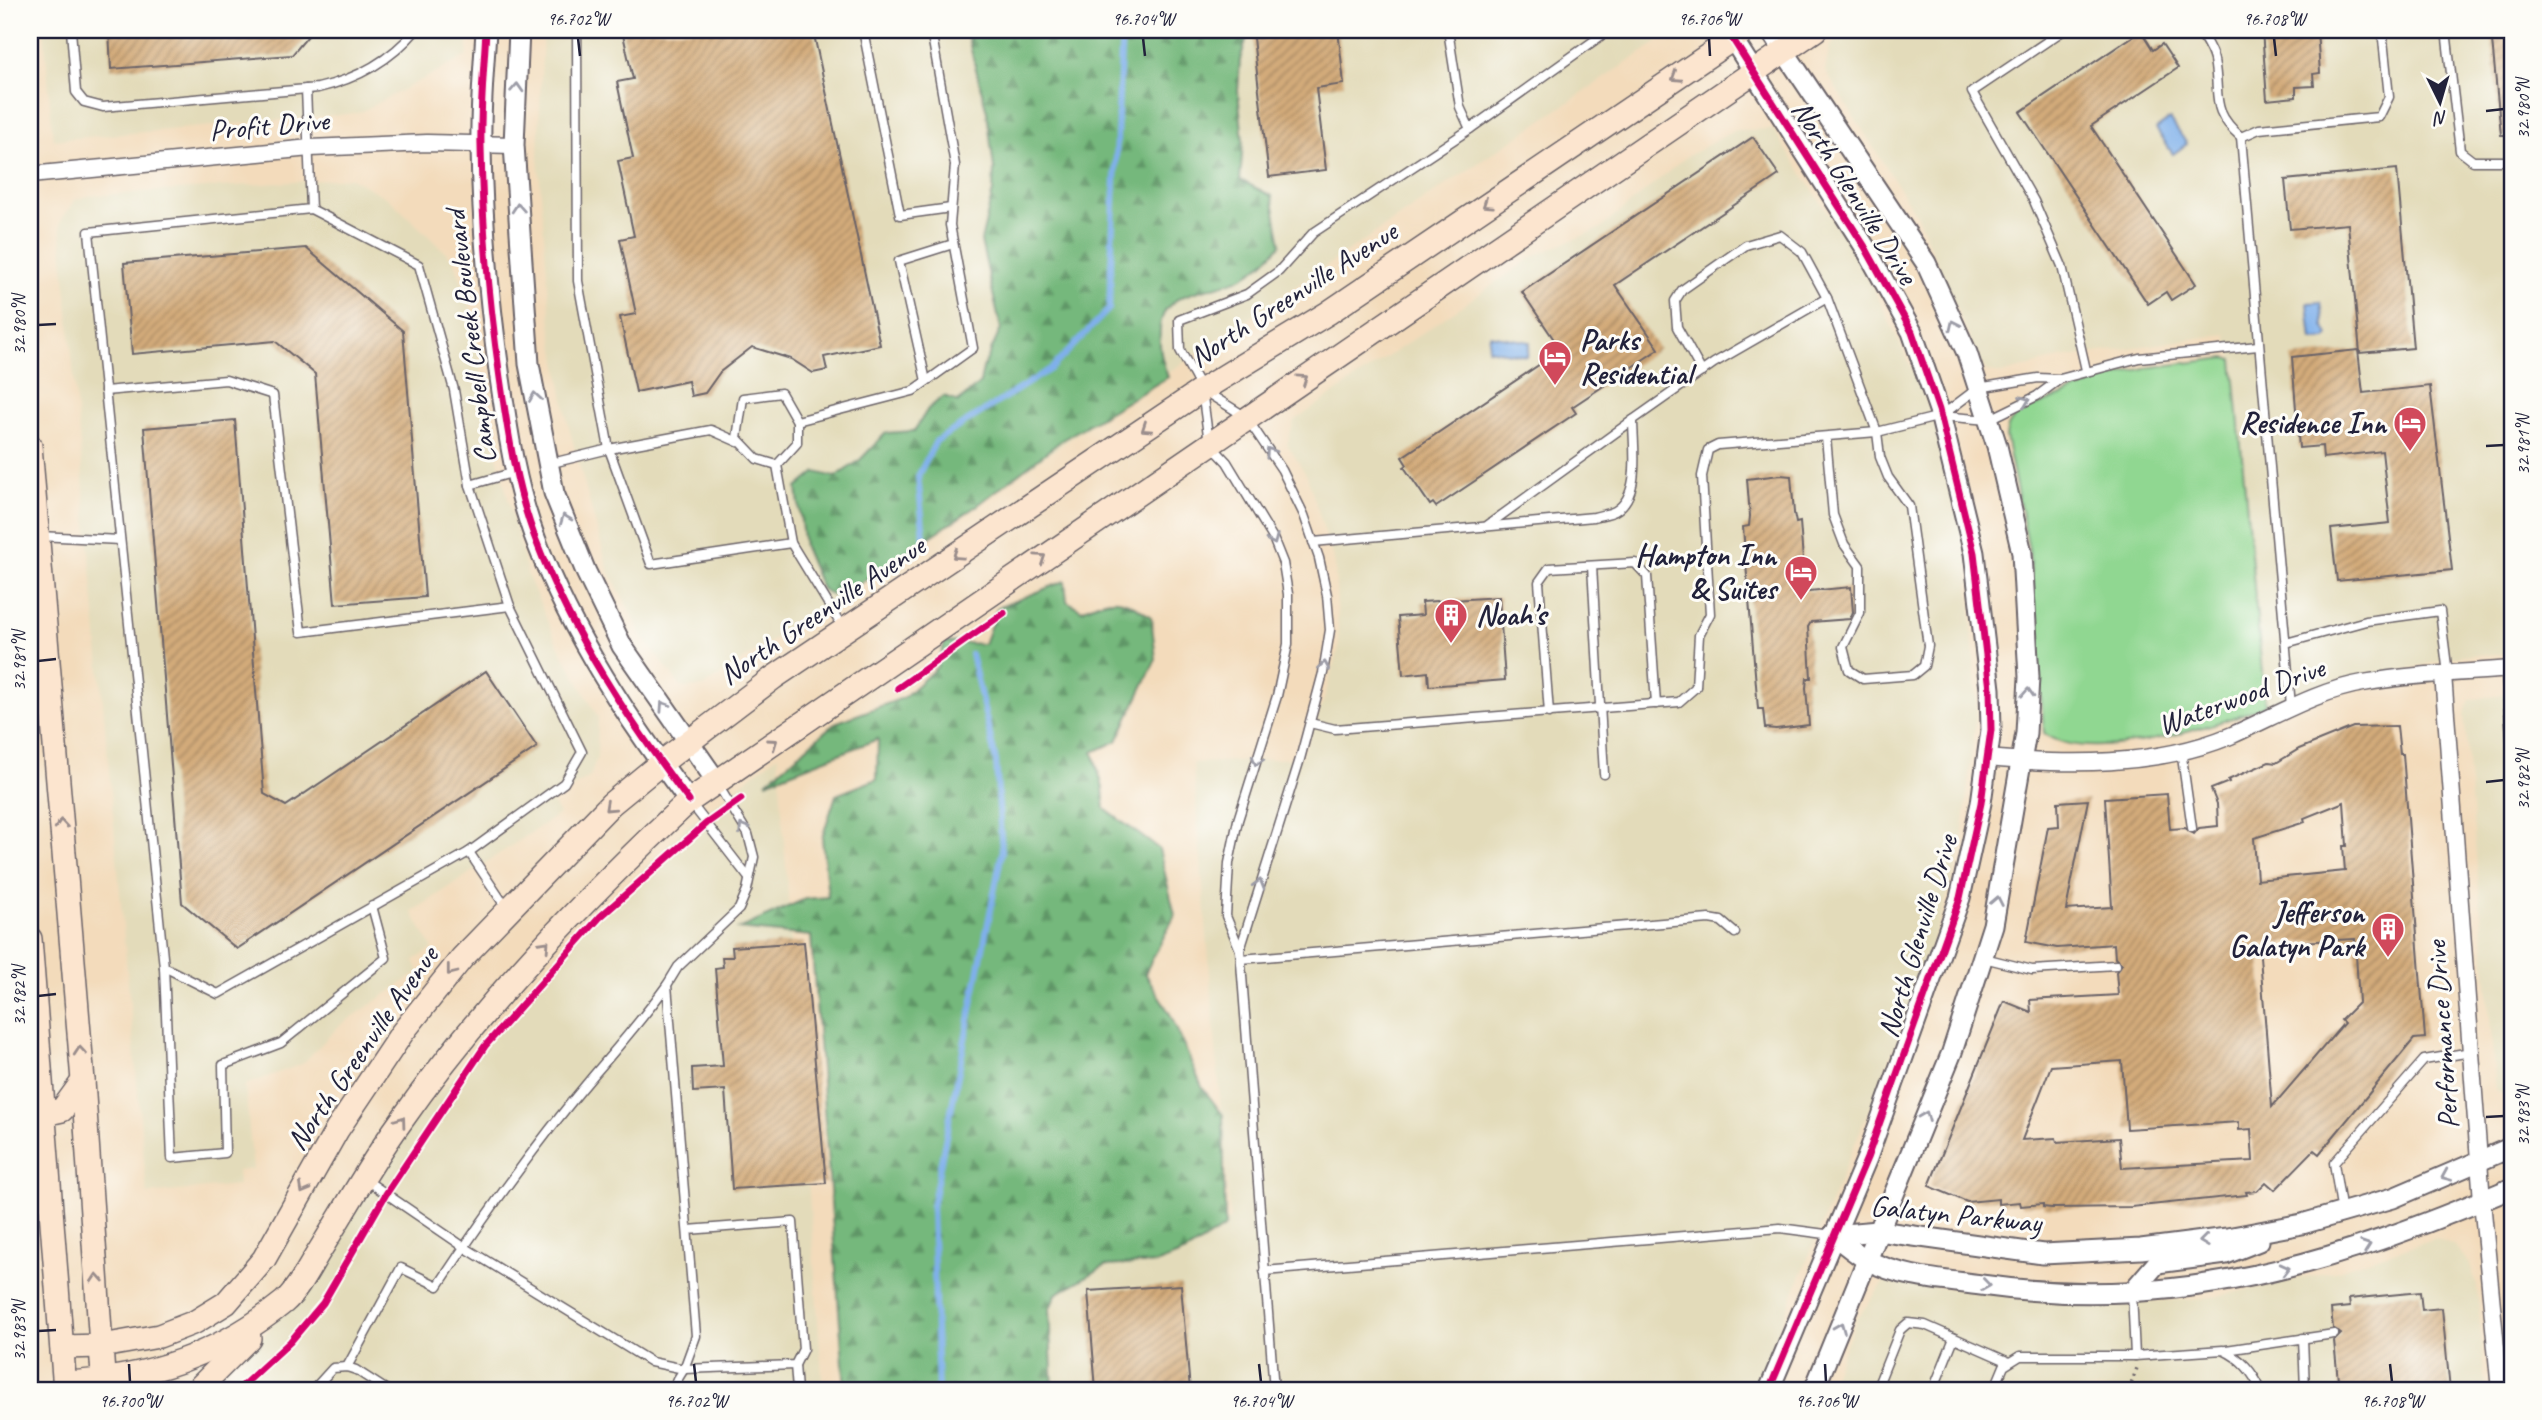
<svg xmlns="http://www.w3.org/2000/svg" width="2542" height="1420" font-family="Caveat,sans-serif">
<defs>
<pattern id="forest-firs" width="22" height="20" patternUnits="userSpaceOnUse" patternTransform="scale(1.75)"><rect width="22" height="20" fill="#74b87b"/><path d="M5 1l3.5 6h-7zM16 11l3.5 6h-7z" fill="#5f9566"/></pattern>
<pattern id="building-hatch" width="6" height="6" patternUnits="userSpaceOnUse" patternTransform="scale(1.75)"><rect width="6" height="6" fill="#d3ab7a"/><path d="M-1 1l2-2M0 6l6-6M5 7l2-2" fill="none" stroke="#ab8b65"/></pattern>
</defs>
<rect width="100%" height="100%" fill="#fdfcf7"/>
<filter id="ink" filterUnits="userSpaceOnUse"><feTurbulence type="fractalNoise" baseFrequency=".0143" numOctaves="2"/><feDisplacementMap in="SourceGraphic" scale="14" xChannelSelector="R" yChannelSelector="G"/><feConvolveMatrix kernelMatrix="1 2 1 2 8 2 1 2 1" color-interpolation-filters="sRGB"/></filter>
<filter id="wash" filterUnits="userSpaceOnUse"><feTurbulence type="fractalNoise" baseFrequency=".00686" numOctaves="4" result="noise"/><feDisplacementMap in="SourceGraphic" scale="28" xChannelSelector="R" yChannelSelector="G"/><feGaussianBlur stdDeviation="1.57" result="paint"/><feColorMatrix in="noise" values="0 0 0 0 0 0 0 0 0 0 0 0 0 0 0 0 0 1.4 0 .05"/><feComposite in="paint" operator="in"/></filter>
<g filter="url(#wash)">
<rect width="100%" height="100%" fill="#f3dbbb"/>
<g fill="#e3dbba">
<path d="M44,30H469L467,56L359,113L53,140Z"/>
<path d="M543,30H1658L1656,43L739,663L703,687L682,688L643,637L608,569L568,424L551,326L538,155Z"/>
<path d="M1850,30H2512V654L2463,655L2265,705L2233,360L2226,334L2060,358L2001,374L1987,371L1980,363L1917,216L1825,71L1830,46Z"/>
<path d="M1773,129L1864,268L1922,390L1954,473L1968,562L1977,708L1960,855L1917,992L1754,1390H1041L1054,1247L1230,1220L1193,763L1301,758L1323,702L1339,647L1335,565L1307,476L1287,444L1294,421L1536,255L1601,228L1686,157L1735,130Z"/>
<path d="M351,178L389,199L454,260L469,300L493,440L528,576L558,645L598,717L597,758L590,777L551,801L559,814L412,912L433,949L414,960L419,972L339,1026L302,1064L245,1085L253,1169L237,1171L238,1185L147,1194L60,222L75,200L88,196Z"/>
<path d="M2512,692V1100L2496,1091L2464,714L2470,700Z"/>
<path d="M778,755L823,1390H217L310,1281L403,1134L579,933L688,825Z"/>
<path d="M2436,1238L2455,1246L2470,1264L2477,1286L2485,1390H1827L1857,1318L1886,1280L2066,1304L2204,1299L2338,1270Z"/>
</g>
<path fill="#90d791" stroke="#597c66" stroke-width="2" d="M2226,358L2233,360L2265,705C2218,726 2088,767 2044,733L2029,550L2006,437C2007,424 2012,419 2023,411L2105,379L2145,368Z"/>
<g fill="url(#forest-firs)" stroke="#4b6d5b" stroke-width="2">
<path d="M966,30H1249L1240,60L1238,91L1243,141L1240,180L1272,196L1281,244C1270,257 1259,268 1245,276C1216,293 1162,286 1160,329C1159,348 1161,359 1168,377L1062,440L978,505L838,598L822,589L804,547L797,488L816,472L835,477L859,461L886,433L914,431L928,409L944,396L958,402L980,383L983,368L1001,329L981,241L993,191L994,169L987,112Z"/>
<path d="M1065,581L1067,601L1082,610C1113,595 1122,596 1151,617L1156,659L1117,741L1093,752L1103,788L1105,809L1159,849L1175,915L1145,973L1170,1014L1202,1087L1223,1115L1225,1227L1186,1252L1158,1263L1105,1266L1056,1294L1049,1310L1053,1390H845L811,936L739,929L805,899L828,897L822,838L836,795L877,779L878,739L766,782L835,723L903,698L937,667L945,642L984,644L997,608Z"/>
</g>
<g fill="#7fb0eb" stroke="#506993" stroke-width="2">
<path d="M2170,119L2187,144L2173,154L2156,129Z"/>
<path d="M2321,302L2324,326L2329,335L2326,339L2312,340L2308,303Z"/>
<path d="M1490,335L1530,342L1527,356L1488,349Z"/>
</g>
<g fill="none" stroke-linecap="round" stroke-linejoin="round">
<g stroke="#7fb0eb" stroke-width="6">
<path d="M924,538L918,476L936,441L1052,368L1109,309L1122,30"/>
<path d="M938,1390L932,1207L1002,852L996,761L971,654"/>
</g>
</g>
<g id="blocks">
<g fill="url(#building-hatch)" fill-rule="evenodd">
<path d="M109,30H313L292,55L111,69Z"/>
<path d="M622,30H813L880,345L824,357L827,370L813,373L791,359L752,347L720,372L705,393L691,396L688,381L636,392L620,317L636,314L620,239L634,236L618,161L633,158L617,82L633,79Z"/>
<path d="M1279,30H1338L1344,84L1316,88L1326,170L1269,177L1253,38L1280,35Z"/>
<path d="M2262,30H2317L2320,73L2313,74L2314,86L2296,87V97L2267,100Z"/>
<path d="M2491,30H2512V135H2501Z"/>
<path d="M2141,31L2153,50L2162,44L2178,68L2091,126L2196,284L2171,300L2166,292L2148,304L2020,112Z"/>
<path d="M1753,137L1779,175L1615,285L1659,349L1572,407L1576,413L1436,507L1433,503L1430,505L1404,467L1407,465L1402,457L1561,350L1522,292Z"/>
<path d="M2397,169L2413,348L2360,353L2348,224L2290,229L2285,180Z"/>
<path d="M306,248L403,331L425,597L335,604L315,374L275,341L132,354L124,263Z"/>
<path d="M2358,350L2363,393L2430,386L2452,570L2337,581L2331,529L2390,523L2382,451L2323,458L2322,446L2299,448L2292,357Z"/>
<path d="M235,420L264,794L286,806L486,671L537,747L237,949L182,903L144,428Z"/>
<path d="M1780,475L1791,476L1794,513L1796,523L1800,522L1805,585L1809,591L1851,587L1853,612L1850,619L1811,622L1808,627L1811,678H1807L1806,688L1809,725L1776,729L1765,728L1763,709H1758L1743,527L1749,526L1750,516L1747,479Z"/>
<path d="M1499,597L1505,680L1429,686L1428,672L1403,675L1398,617L1423,615L1422,602Z"/>
<path d="M2397,726L2400,754H2403L2425,1038L2414,1039L2319,1154L2314,1150L2275,1190L2266,1182L2257,1191L2246,1192L2247,1195L2131,1207L2052,1208L2043,1207V1204L2021,1206L2020,1202L1998,1204V1199L1967,1202L1929,1186L2004,1001L2031,1012L2030,1000L2118,995L2116,972L2122,964L2115,958L2114,944L2057,948L2026,942L2048,827L2059,826L2058,802L2088,800L2066,910L2112,907L2105,798L2167,794L2170,829L2185,828L2194,834L2199,828L2218,826L2217,804L2211,789L2229,782L2228,780L2269,762L2276,763L2299,749L2353,727ZM2344,802L2347,846H2343L2345,871L2257,880L2254,838L2305,822L2304,818ZM2355,939L2359,1002L2341,1020L2344,1023L2272,1107L2259,944ZM2122,1061L2127,1129L2239,1122V1130L2251,1129L2253,1161L2122,1168L2119,1138L2057,1142L2056,1138L2022,1140L2051,1066Z"/>
<path d="M804,942L826,1183L732,1189L725,1090L693,1092L692,1068L723,1066L715,968L723,967L722,957H733L732,947Z"/>
<path d="M1181,1285L1190,1390H1096L1088,1291Z"/>
<path d="M2420,1292L2422,1310L2442,1308L2450,1390H2339L2334,1341L2341,1334L2333,1328L2331,1309L2350,1307L2349,1299Z"/>
</g>
</g>
</g>
<g filter="url(#ink)">
<use href="#blocks" fill-opacity="0" stroke="#6b6368" stroke-width="2"/>
<g fill="none" stroke-linecap="round" stroke-linejoin="round">
<defs>
<g id="service">
<path d="M71,30L76,92L84,102L103,107L318,88C357,79 390,61 416,30"/>
<path d="M577,30L578,281L609,449L651,564L791,543"/>
<path d="M863,30L900,215L951,208"/>
<path d="M1448,30L1460,107L1470,129"/>
<path d="M2064,30L1972,92L2034,201L2062,266L2086,370"/>
<path d="M2199,30C2204,39 2212,50 2214,60C2221,97 2209,109 2241,137L2291,706"/>
<path d="M2446,30L2460,151L2473,161H2512"/>
<path d="M306,89L311,209L89,232L164,967L218,994L469,852L507,909"/>
<path d="M2241,137L2259,129L2379,117L2389,97L2382,30"/>
<path d="M311,209L419,265L454,390L470,485L510,606L582,752L564,783L469,852"/>
<path d="M1702,372L1677,327L1675,301L1682,290L1746,245L1780,235L1802,252L1827,298"/>
<path d="M926,381L899,261L953,244"/>
<path d="M105,391L226,380L273,395L301,632L510,606"/>
<path d="M1206,392L1246,417L1282,470L1304,515L1319,558L1327,595L1330,630L1323,673L1300,759L1240,950"/>
<path d="M781,393L797,421V443L777,465L757,459L737,438L743,398Z"/>
<path d="M1941,416L1988,420L2037,396L2060,379L2139,358L2258,346"/>
<path d="M797,421L913,391L973,348L950,225L955,165L931,30"/>
<path d="M548,464L609,449L711,430L738,442"/>
<path d="M777,465L791,543L843,628"/>
<path d="M470,485L515,472"/>
<path d="M1488,525L1633,420"/>
<path d="M39,536L120,540"/>
<path d="M1313,542L1594,517C1600,515 1610,514 1615,511C1642,496 1633,446 1633,420L1714,363L1827,298L1877,432L1880,457L1888,477L1909,506L1928,646L1924,666L1913,675L1863,679L1849,670L1843,647L1860,613V566L1844,544L1833,515L1826,437"/>
<path d="M1592,566L1604,774"/>
<path d="M2286,643L2366,621L2440,611L2448,674"/>
<path d="M2506,670L2512,748"/>
<path d="M1549,713L1539,582L1549,568L1635,563L1647,576L1656,704"/>
<path d="M1310,723L1335,729L1679,702L1696,687L1699,635L1710,614L1702,476L1708,450L1718,445L1877,432L1941,416L1978,388L2038,378L2060,379"/>
<path d="M2181,750L2192,828"/>
<path d="M690,802L748,877"/>
<path d="M1984,958L2032,970L2116,965"/>
<path d="M1241,959L1709,919L1721,921L1735,933"/>
<path d="M164,967L172,1158L225,1153L223,1065L281,1043L386,958L372,906"/>
<path d="M366,1180L464,1247L651,1362L684,1369L795,1365L803,1349L793,1222L688,1230"/>
<path d="M2342,1213L2334,1163L2424,1060L2471,1052"/>
<path d="M1264,1271L1780,1228L1833,1235"/>
<path d="M2132,1292L2135,1356L2223,1350C2242,1359 2252,1371 2261,1390"/>
<path d="M2303,1338L2305,1390"/>
<path d="M2226,1350L2334,1334"/>
<path d="M795,1365L797,1390"/>
<path d="M347,1367L401,1268L438,1286C485,1215 538,1141 593,1076C619,1046 644,1017 667,985"/>
<path d="M313,1390L333,1368L347,1367L356,1370L387,1390"/>
<path d="M671,1390L684,1369L696,1336L667,985L678,967L739,909L747,890L754,857L748,834L718,785"/>
<path d="M1274,1390L1240,950L1226,916L1229,863L1238,820L1277,696L1288,644V594L1283,563L1273,538L1227,462L1209,443L1202,390L1180,350L1179,320L1247,294L1279,271L1313,233L1470,129L1609,30"/>
<path d="M1876,1390L1900,1330L1908,1323L1925,1325L2009,1362"/>
<path d="M1933,1390L1954,1338"/>
<path d="M1994,1390L2004,1366L2020,1356H2135"/>
</g>
<g id="minor">
<path d="M30,175L310,148L427,143L514,145"/>
<path d="M2443,674L2482,1201L2500,1390"/>
<path d="M1988,758C2067,765 2155,767 2230,736C2274,717 2316,691 2363,683C2412,674 2463,673 2512,669"/>
</g>
<g id="tertiary">
<path d="M486,30C484,68 480,107 481,146C482,223 489,301 500,378C508,433 516,490 537,543C573,637 629,721 689,801"/>
<path d="M519,30L514,145L529,364L554,493L586,572L622,646L717,782"/>
<path d="M1727,30L1865,247L1912,332L1939,410L1974,553L1990,689L1991,730L1981,803L1960,898L1867,1158L1769,1390"/>
<path d="M1770,30L1926,263L1967,353L1997,446L2022,553L2029,677L2026,733L1993,925L1952,1052L1814,1390"/>
<path d="M1833,1235C1844,1243 1855,1253 1867,1260C1901,1278 1944,1280 1981,1285C2178,1313 2333,1264 2512,1188"/>
<path d="M1833,1235L1878,1231L2043,1254L2141,1249L2227,1238L2302,1224L2393,1198L2512,1147"/>
<path d="M2132,1292L2157,1263L2226,1254L2259,1241"/>
</g>
<g id="secondary">
<path d="M30,446L83,1081L104,1390"/>
<path d="M30,939L65,1390"/>
<path d="M44,1114L62,1110L83,1081"/>
<path d="M62,1347L102,1346L159,1336L195,1322L226,1303L264,1259L337,1130L402,1033L462,958L611,804L661,763L773,678L1202,390L1328,313L1746,30"/>
<path d="M64,1383C147,1379 219,1355 284,1302C299,1289 309,1267 320,1250C346,1208 370,1164 399,1124C482,1005 583,900 689,801L1815,30"/>
<path d="M197,1390L249,1338"/>
</g>
</defs>
<use href="#service" stroke="#6b6368" stroke-width="11"/>
<use href="#minor" stroke="#6b6368" stroke-width="19"/>
<use href="#tertiary" stroke="#6b6368" stroke-width="23"/>
<use href="#secondary" stroke="#6b6368" stroke-width="26"/>
<path stroke="#6b6368" stroke-width="3.5" stroke-dasharray="2 5" stroke-linecap="butt" d="M2129,1390L2137,1368"/>
<use href="#service" stroke="#fff" stroke-width="8"/>
<use href="#minor" stroke="#fff" stroke-width="16"/>
<use href="#tertiary" stroke="#fff" stroke-width="19"/>
<use href="#secondary" stroke="#fce5cf" stroke-width="23"/>
<defs>
<g id="cycleway">
<path d="M486,30C484,68 480,107 481,146C482,223 489,301 500,378C508,433 516,490 537,543C573,637 629,721 689,801"/>
<path d="M1727,30L1865,247L1912,332L1939,410L1974,553L1990,689L1991,730L1981,803L1960,898L1867,1158L1769,1390"/>
<path d="M898,688L1004,613"/>
<path d="M238,1390L290,1342L323,1303L386,1194L485,1046L600,917L707,823L741,799"/>
</g>
</defs>
<use href="#cycleway" stroke="#fdfcf7" stroke-width="11"/>
<use href="#cycleway" stroke="#d6006c" stroke-width="7"/>
</g>
<defs><path id="oneway-chevron" d="M-2-3.5L2.5 0L-2 3.5" fill="none" stroke-width="1.6" stroke-linecap="round" stroke-linejoin="round" transform="scale(1.75)"/></defs>
<g stroke="#9a8d8c">
<use href="#oneway-chevron" transform="translate(1676 77) rotate(147)"/>
<use href="#oneway-chevron" transform="translate(1487 204) rotate(146)"/>
<use href="#oneway-chevron" transform="translate(1303 379) rotate(-34)"/>
<use href="#oneway-chevron" transform="translate(1146 428) rotate(146)"/>
<use href="#oneway-chevron" transform="translate(957 555) rotate(146)"/>
<use href="#oneway-chevron" transform="translate(1041 558) rotate(-34)"/>
<use href="#oneway-chevron" transform="translate(773 743) rotate(-35)"/>
<use href="#oneway-chevron" transform="translate(609 807) rotate(137)"/>
<use href="#oneway-chevron" transform="translate(61 824) rotate(-95)"/>
<use href="#oneway-chevron" transform="translate(545 945) rotate(-47)"/>
<use href="#oneway-chevron" transform="translate(451 971) rotate(128)"/>
<use href="#oneway-chevron" transform="translate(80 1051) rotate(-95)"/>
<use href="#oneway-chevron" transform="translate(401 1121) rotate(-54)"/>
<use href="#oneway-chevron" transform="translate(304 1189) rotate(119)"/>
<use href="#oneway-chevron" transform="translate(97 1278) rotate(-94)"/>
</g>
<g stroke="#9c9ca7">
<use href="#oneway-chevron" transform="translate(517 88) rotate(-87)"/>
<use href="#oneway-chevron" transform="translate(518 208) rotate(-94)"/>
<use href="#oneway-chevron" transform="translate(1954 325) rotate(-115)"/>
<use href="#oneway-chevron" transform="translate(535 397) rotate(-99)"/>
<use href="#oneway-chevron" transform="translate(2025 401) rotate(-21)"/>
<use href="#oneway-chevron" transform="translate(1270 452) rotate(-124)"/>
<use href="#oneway-chevron" transform="translate(565 519) rotate(-111)"/>
<use href="#oneway-chevron" transform="translate(1273 540) rotate(67)"/>
<use href="#oneway-chevron" transform="translate(1324 666) rotate(-80)"/>
<use href="#oneway-chevron" transform="translate(2028 693) rotate(-87)"/>
<use href="#oneway-chevron" transform="translate(664 706) rotate(-124)"/>
<use href="#oneway-chevron" transform="translate(1257 761) rotate(107)"/>
<use href="#oneway-chevron" transform="translate(743 828) rotate(-121)"/>
<use href="#oneway-chevron" transform="translate(1259 884) rotate(-74)"/>
<use href="#oneway-chevron" transform="translate(1997 901) rotate(-79)"/>
<use href="#oneway-chevron" transform="translate(1925 1116) rotate(-68)"/>
<use href="#oneway-chevron" transform="translate(2446 1176) rotate(157)"/>
<use href="#oneway-chevron" transform="translate(2204 1241) rotate(173)"/>
<use href="#oneway-chevron" transform="translate(2366 1246) rotate(-19)"/>
<use href="#oneway-chevron" transform="translate(2285 1269) rotate(-14)"/>
<use href="#oneway-chevron" transform="translate(1986 1285) rotate(8)"/>
<use href="#oneway-chevron" transform="translate(1840 1327) rotate(-68)"/>
</g>
</g>
<path fill="none" stroke="#22223b" stroke-width="2.5" d="M578,38L580,56M1143,38L1145,56M1709,38L1710,56M2274,38L2276,56M2486,111L2504,109M38,325L56,324M2486,446L2504,445M38,661L56,659M2486,782L2504,780M38,996L56,994M2486,1117L2504,1116M38,1331L56,1330M129,1364L130,1382M694,1364L696,1382M1259,1364L1261,1382M1825,1364L1826,1382M2390,1364L2392,1382"/>
<defs>
<symbol id="hotel-pin" viewBox="-11 -11 22 30"><path d="M0 17L-7.5 6A9.5 9.5 0 1 1 7.5 6Z" fill="#d1495b" stroke="#fdfcf7"/><path d="M-6-4.5h1.5V1H6V5H4.5V3h-9V5H-6ZM-4 0a1.8 1.8 0 1 1 3.6 0ZM.5 0V-2.5h3Q6-2.5 6 0Z" fill="#fff"/></symbol>
<symbol id="building-pin" viewBox="-11 -11 22 30"><path d="M0 17L-7.5 6A9.5 9.5 0 1 1 7.5 6Z" fill="#d1495b" stroke="#fdfcf7"/><path d="M-4-6H4V6H1V3H-1V6H-4ZM-2.5-4.3h1.7v1.8h-1.7ZM.8-4.3h1.7v1.8H.8ZM-2.5-1h1.7V.8h-1.7ZM.8-1h1.7V.8H.8Z" fill="#fff"/></symbol>
</defs>
<g fill-rule="evenodd">
<use href="#hotel-pin" x="1536" y="338" width="38" height="52"/>
<use href="#hotel-pin" x="2391" y="404" width="38" height="52"/>
<use href="#hotel-pin" x="1782" y="553" width="38" height="52"/>
<use href="#building-pin" x="1432" y="596" width="38" height="52"/>
<use href="#building-pin" x="2369" y="910" width="38" height="52"/>
</g>
<g text-anchor="middle" dominant-baseline="central" stroke-width="6" stroke-linejoin="round" paint-order="stroke">
<g font-size="30" fill="#22223b" stroke="#fdfcf7">
<text transform="translate(269 125) rotate(-5)">Profit Drive</text>
<text transform="translate(1855 192) rotate(58)">North Glenville Drive</text>
<text transform="translate(1293 294) rotate(-33)">North Greenville Avenue</text>
<text transform="translate(470 337) rotate(-97)">Campbell Creek Boulevard</text>
<text transform="translate(822 610) rotate(-34)">North Greenville Avenue</text>
<text transform="translate(2241 696) rotate(-20)">Waterwood Drive</text>
<text transform="translate(1917 936) rotate(-73)">North Glenville Drive</text>
<text transform="translate(2442 1035) rotate(-94)">Performance Drive</text>
<text transform="translate(362 1048) rotate(-55)">North Greenville Avenue</text>
<text transform="translate(1956 1214) rotate(6)">Galatyn Parkway</text>
</g>
<g font-size="30" font-weight="bold" fill="#22223b" stroke="#fdfcf7" text-anchor="end">
<text x="1580" y="340" text-anchor="start">Parks<tspan x="1580" dy="34">Residential</tspan></text>
<text x="2386" y="423">Residence Inn</text>
<text x="1776" y="555">Hampton Inn<tspan x="1776" dy="34">&amp; Suites</tspan></text>
<text x="1476" y="615" text-anchor="start">Noah's</text>
<text x="2364" y="912">Jefferson<tspan x="2364" dy="34">Galatyn Park</tspan></text>
</g>
</g>
<rect width="2542" height="1420" fill="none" stroke="#fdfcf7" stroke-width="77"/>
<g transform="translate(2440 102) rotate(175)" stroke="#fdfcf7" stroke-width="5" paint-order="stroke">
<path d="M0-5L12 26L0 18L-12 26Z" fill="#22223b"/>
<text y="-10" font-size="19" font-weight="bold" text-anchor="middle" fill="#22223b">N</text>
</g>
<rect x="38" y="38" width="2466" height="1344" fill="none" stroke="#22223b" stroke-width="2.5"/>
<g font-size="18" text-anchor="middle" fill="#22223b">
<text x="578" y="25">96.702°W</text>
<text x="1143" y="25">96.704°W</text>
<text x="1709" y="25">96.706°W</text>
<text x="2274" y="25">96.708°W</text>
<text transform="translate(2523 109) rotate(-90)" y="6">32.980°N</text>
<text transform="translate(19 325) rotate(-90)" y="6">32.980°N</text>
<text transform="translate(2523 445) rotate(-90)" y="6">32.981°N</text>
<text transform="translate(19 661) rotate(-90)" y="6">32.981°N</text>
<text transform="translate(2523 780) rotate(-90)" y="6">32.982°N</text>
<text transform="translate(19 996) rotate(-90)" y="6">32.982°N</text>
<text transform="translate(2523 1116) rotate(-90)" y="6">32.983°N</text>
<text transform="translate(19 1331) rotate(-90)" y="6">32.983°N</text>
<text x="130" y="1407">96.700°W</text>
<text x="696" y="1407">96.702°W</text>
<text x="1261" y="1407">96.704°W</text>
<text x="1826" y="1407">96.706°W</text>
<text x="2392" y="1407">96.708°W</text>
</g>
</svg>
